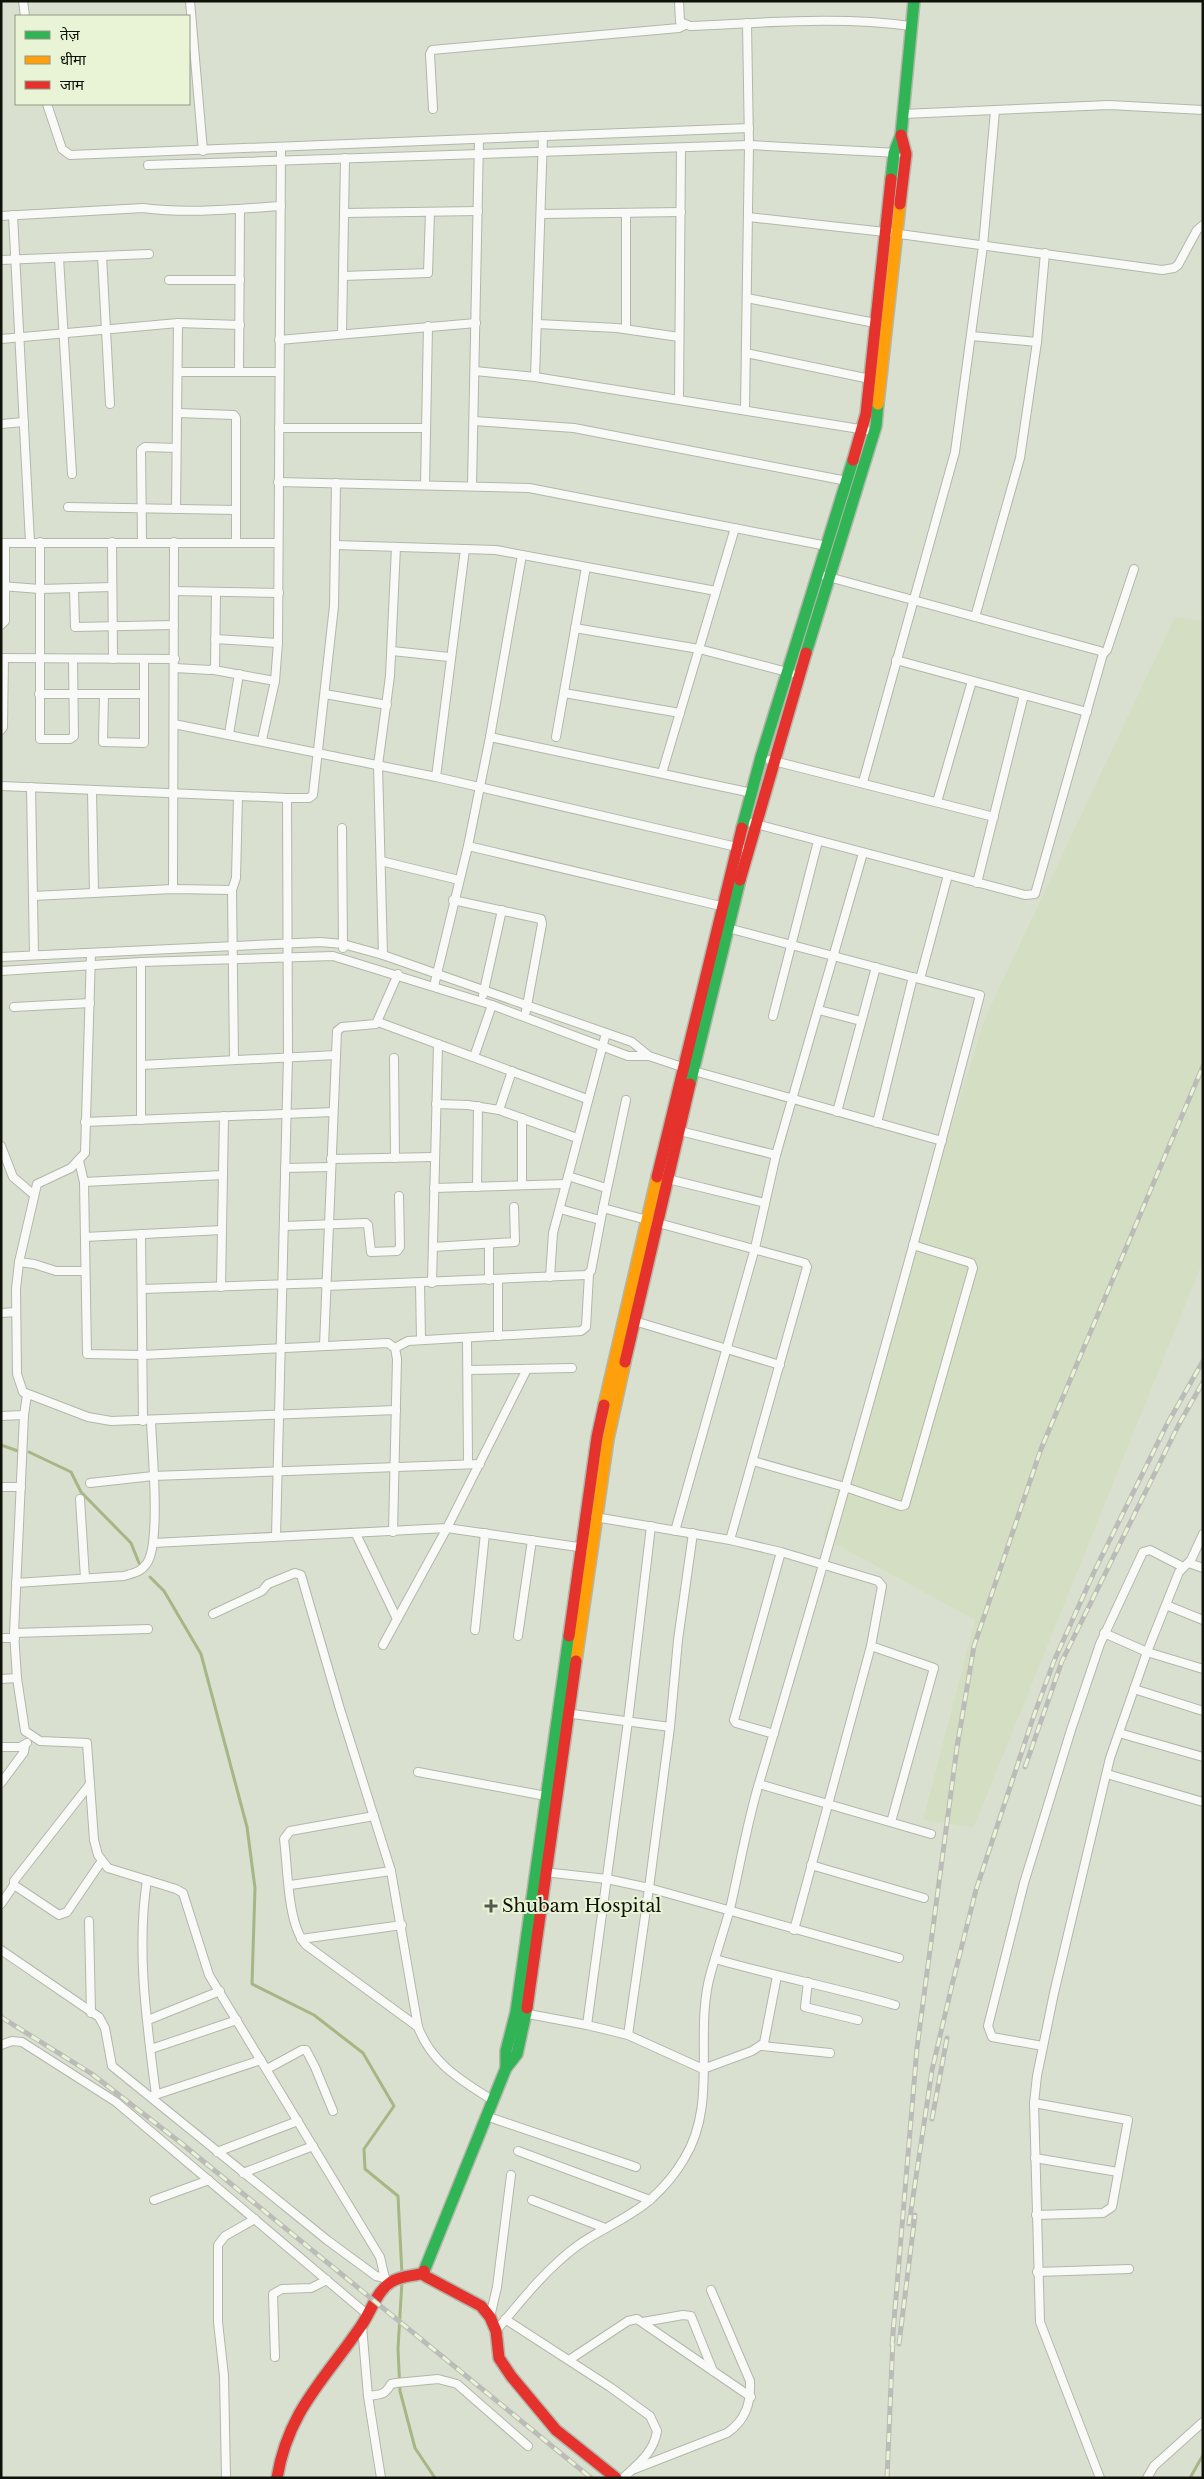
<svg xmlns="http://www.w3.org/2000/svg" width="1204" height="2479" font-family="'Libre Baskerville','Noto Sans Devanagari',serif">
<rect width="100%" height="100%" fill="#dae0cf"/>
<path fill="#d4dec2" d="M1175,617L1203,621V1261L974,1827L923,1820L975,1620L823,1537L985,1018Z"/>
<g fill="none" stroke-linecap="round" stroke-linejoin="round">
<g stroke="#a6b685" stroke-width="3">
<path d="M1,1445L18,1451"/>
<path d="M29,1452L71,1472L81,1492L131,1543L139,1563"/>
<path d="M150,1577L164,1591L201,1654L247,1827L255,1888L252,1984L314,2015L363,2053L394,2106L364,2149L365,2169L398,2196L402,2275"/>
<path d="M402,2281L398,2349L400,2391L415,2448L435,2478"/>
<path d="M1190,2478L1203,2455"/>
</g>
<defs>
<g id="street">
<path d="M23,1L25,16"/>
<path d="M190,1L203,151"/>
<path d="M679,1L680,22L690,26C764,23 838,16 911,26"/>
<path d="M47,104L62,149L70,155L749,128"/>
<path d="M433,109L430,54L432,50L679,28L685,25"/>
<path d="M903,114L1109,105L1203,110"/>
<path d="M148,165L749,145L898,153"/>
<path d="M344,213L478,211"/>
<path d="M541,214L681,212"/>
<path d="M13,215L30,542"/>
<path d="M1,216L143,208C189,214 235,209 281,206"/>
<path d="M748,217L885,232L1162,270L1174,268L1178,265L1197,230L1203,225"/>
<path d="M102,256L110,404"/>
<path d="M59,258L72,474"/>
<path d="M1,260L149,254"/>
<path d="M343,276L428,273L430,212"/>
<path d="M169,280H240"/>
<path d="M747,298L875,323"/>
<path d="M178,323L240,325"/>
<path d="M538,324L617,328L679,337"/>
<path d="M626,329V213"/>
<path d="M342,333L345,158"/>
<path d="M971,336L1037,342"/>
<path d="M1,339L178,323L176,509"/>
<path d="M279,340L476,323"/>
<path d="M746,353L870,379"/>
<path d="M239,371L240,209"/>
<path d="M475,371L535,377L866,430"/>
<path d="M178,372H279"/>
<path d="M535,377L543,136"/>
<path d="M679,399L681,148"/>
<path d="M745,409L749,145L747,23"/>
<path d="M178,413L234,415L236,418V543"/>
<path d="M474,421L574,428L847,481"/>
<path d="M1,424L24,422"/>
<path d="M279,428H426"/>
<path d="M278,482L529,488L827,546"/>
<path d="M425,485L428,326"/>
<path d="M472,486L479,139"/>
<path d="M68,507L236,510"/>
<path d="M40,542V739H70L74,736L73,659"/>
<path d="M112,542L113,659"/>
<path d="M142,542L141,450L145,447L176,448"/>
<path d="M1,543H278"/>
<path d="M335,545L496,550L716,591"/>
<path d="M1,586L40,589L112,587"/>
<path d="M74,589L75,627L174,625"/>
<path d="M174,591L279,593"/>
<path d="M975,617L1020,458L1037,342L1045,253"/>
<path d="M1,625L5,621V543"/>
<path d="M575,628L699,649L791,673"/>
<path d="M215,639L278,643"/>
<path d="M392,651L449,657"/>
<path d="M1103,654L1107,650L1134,569"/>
<path d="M1,658L175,659"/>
<path d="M896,660L1087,712"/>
<path d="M175,668L210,670L215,668L216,592"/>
<path d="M214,670L275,681"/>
<path d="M564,693L680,713"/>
<path d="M39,694H104L103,742L144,743V659"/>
<path d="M104,694H144"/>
<path d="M325,694L387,705"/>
<path d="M174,724L436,777L741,848"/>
<path d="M1,730L3,727L4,658"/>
<path d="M229,734L239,674"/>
<path d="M490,737L752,793"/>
<path d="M556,737L586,567"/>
<path d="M262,740L275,681L278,643L281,148"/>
<path d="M770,760L994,817"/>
<path d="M662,773L735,528"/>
<path d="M436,777L465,549"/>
<path d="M863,782L955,452L983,246L995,111"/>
<path d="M1,786L287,798H309L313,795L334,606L336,483"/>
<path d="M31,787L34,955"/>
<path d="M92,791L94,893"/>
<path d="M937,802L972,681"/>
<path d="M752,823L1025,895L1035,894L1103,654L1100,651L825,576"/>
<path d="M342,828L343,948"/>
<path d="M468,846L725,907"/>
<path d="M381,861L459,880"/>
<path d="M977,883L1024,695"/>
<path d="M173,889L174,542"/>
<path d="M232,890L236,878L238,796"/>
<path d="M33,896L173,889L232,890L234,1060"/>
<path d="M453,900L541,919L542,924L526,1011"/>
<path d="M91,953L85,1153L71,1168L37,1184L19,1262L16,1289L17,1374L23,1392L88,1417L111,1421L396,1410"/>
<path d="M383,955L378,765L390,676L396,547"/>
<path d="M1,957L320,942L343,944L383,955L632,1042L649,1056"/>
<path d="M1,971L141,962L333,956L492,1005L628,1056H649L694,1071L942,1141"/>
<path d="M920,979L948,875"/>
<path d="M434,986L468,846L490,737L522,555"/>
<path d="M483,995L502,910"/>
<path d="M14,1007L90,1003"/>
<path d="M819,1010L861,1021"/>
<path d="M773,1016L818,841"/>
<path d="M378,1022L587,1099"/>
<path d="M474,1057L492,1005"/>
<path d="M394,1058L395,1158"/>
<path d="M141,1065L336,1055"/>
<path d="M626,1100L603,1208L805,1263L807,1267L730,1540"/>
<path d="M436,1104L468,1105L499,1110L577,1138"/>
<path d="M499,1110L512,1071"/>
<path d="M837,1112L876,967"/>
<path d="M522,1118V1185"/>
<path d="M141,1120V962"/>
<path d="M85,1122L333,1112"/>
<path d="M877,1123L913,977"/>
<path d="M676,1130L776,1155"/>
<path d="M1,1146L13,1177L33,1194"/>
<path d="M331,1159L434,1157"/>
<path d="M79,1161L84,1182L87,1354L142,1355L388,1343L395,1348L397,1359L393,1532"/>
<path d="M285,1168L331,1167"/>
<path d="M568,1176L606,1188"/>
<path d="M668,1179L765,1203"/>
<path d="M84,1182L223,1175"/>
<path d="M477,1187L478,1106"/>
<path d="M434,1188L566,1184"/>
<path d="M560,1209L600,1220"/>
<path d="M284,1226L366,1223L368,1225L371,1252L397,1251L400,1247L399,1196"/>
<path d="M141,1234L143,1421"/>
<path d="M85,1237L222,1230"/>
<path d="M489,1244V1280"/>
<path d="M433,1247L515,1242L514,1207"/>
<path d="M19,1262L34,1264L56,1271H85"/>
<path d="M550,1277L553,1233L606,1033"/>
<path d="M420,1283L421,1340"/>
<path d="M432,1283L438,1044"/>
<path d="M326,1286L586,1275L591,1271L603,1208"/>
<path d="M221,1287L224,1116"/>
<path d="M142,1289L326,1283"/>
<path d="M1,1313L16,1312"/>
<path d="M631,1320L780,1365"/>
<path d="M498,1336V1280"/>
<path d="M467,1338L468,1464"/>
<path d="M324,1346L337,1031L342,1027L376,1024L398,974"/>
<path d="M395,1348L408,1341L581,1331L586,1327L589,1274"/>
<path d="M468,1370L572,1368"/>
<path d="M27,1395L24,1415L14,1633L17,1678L25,1731L40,1741L87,1743L94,1840L98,1855L108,1868L176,1889L183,1893L209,1975L380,2257L387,2287"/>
<path d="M1,1416L24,1415"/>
<path d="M753,1461L845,1487L901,1506L905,1505L973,1268L971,1263L913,1245"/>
<path d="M90,1483L153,1476L480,1464"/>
<path d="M1,1487H21"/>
<path d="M80,1499L85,1578"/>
<path d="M595,1517L730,1540L781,1552L878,1581L882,1586L871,1646L794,1930"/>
<path d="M675,1531L755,1248L776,1155L863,853"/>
<path d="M356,1534L397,1619"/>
<path d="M276,1536L288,1057L287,798"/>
<path d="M154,1543L447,1528L585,1548"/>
<path d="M1189,1563L1203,1568"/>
<path d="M16,1583L124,1576C134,1573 141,1572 147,1563C161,1543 152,1449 151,1421"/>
<path d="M1166,1605L1203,1620"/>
<path d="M213,1614L262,1591L268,1584L295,1573L301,1575L340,1709L391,1871L418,2027C432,2064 461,2080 492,2100"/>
<path d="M475,1630L485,1533"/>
<path d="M14,1633L148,1629"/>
<path d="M1104,1633L1147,1652L1203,1669"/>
<path d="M518,1636L532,1540"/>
<path d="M1,1638H15"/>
<path d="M383,1645L447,1528L527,1369"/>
<path d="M871,1646L934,1668L891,1822"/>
<path d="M1,1679L17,1678"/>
<path d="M1134,1689L1203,1711"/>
<path d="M565,1713L670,1727"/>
<path d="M1119,1733L1203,1757"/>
<path d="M774,1734L736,1723L734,1720L781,1552"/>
<path d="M1,1747H20L27,1743"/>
<path d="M418,1772L546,1796"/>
<path d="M1107,1774L1203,1802"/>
<path d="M1,1783L24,1752L25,1745"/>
<path d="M90,1784L14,1881V1885L59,1915L67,1912L101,1862"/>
<path d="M759,1784L931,1834"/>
<path d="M374,1816L290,1831L284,1839C288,1868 287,1924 306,1945L418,2027"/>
<path d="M811,1865L924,1898"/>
<path d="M544,1872L607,1879L649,1888L899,1958"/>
<path d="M147,1880C136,1950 147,2025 156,2095"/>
<path d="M290,1885L391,1871"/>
<path d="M1,1904L14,1885"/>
<path d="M89,1921L91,2013"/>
<path d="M301,1939L402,1925"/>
<path d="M1,1950L99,2017L105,2028L112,2066L327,2240L376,2276L385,2278"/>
<path d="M715,1959C775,1976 836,1988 895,2005"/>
<path d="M808,1982L805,2007L858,2020"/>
<path d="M523,2013L587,2025L628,2035L649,1888L670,1727L678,1640L693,1533"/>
<path d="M148,2020L220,1991"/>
<path d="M587,2025L628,1721L651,1526"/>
<path d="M628,2035L703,2069L752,2051L764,2043L777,1976"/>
<path d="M1,2045L12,2041L22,2042L116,2102L368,2315"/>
<path d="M762,2046L830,2053"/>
<path d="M1043,2046L992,2037L988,2026L1024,1883L1071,1730L1100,1644L1143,1552L1150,1550L1183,1567"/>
<path d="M151,2049L237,2020"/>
<path d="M267,2069L302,2050H306L315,2067L333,2111"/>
<path d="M152,2096L261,2060"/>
<path d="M1034,2103L1128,2120L1112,2207L1103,2213L1036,2215"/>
<path d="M486,2116L636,2167"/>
<path d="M518,2151L650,2200"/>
<path d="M217,2152L298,2121"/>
<path d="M1035,2158L1118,2172"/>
<path d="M243,2173L313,2146"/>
<path d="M154,2200L209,2180"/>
<path d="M532,2200L605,2228"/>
<path d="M1037,2272L1129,2269"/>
<path d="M490,2317L497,2287L511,2175"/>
<path d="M505,2319L610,2387L650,2416L657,2431C654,2452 638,2464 623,2478"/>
<path d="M643,2322L683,2315L691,2316L713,2371"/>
<path d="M362,2326L368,2396L381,2478"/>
<path d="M496,2331C520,2302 546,2269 577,2246C600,2229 630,2218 651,2199C663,2188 676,2173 684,2159C719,2103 693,2033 711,1972C717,1951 724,1930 730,1909C740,1866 747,1822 760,1780C837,1520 912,1258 980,995L724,927"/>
<path d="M275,2357L273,2294L282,2289L311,2288L327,2280"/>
<path d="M569,2360L628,2321L637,2319L751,2397"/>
<path d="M368,2396C381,2394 384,2396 391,2384L396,2383L438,2379L457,2384L528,2446"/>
<path d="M632,2470L727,2433C746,2420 751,2403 750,2381L711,2290"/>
<path d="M226,2478L224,2376L218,2322V2245L225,2236L255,2219"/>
<path d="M1100,2478L1040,2322L1034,2103L1037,2076L1054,1993L1110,1758L1147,1652L1179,1572L1191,1560L1203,1534"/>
<path d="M1147,2478L1154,2466L1203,2422"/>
</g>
<g id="fast">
<path d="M891,179L894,153L901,135L914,1"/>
<path d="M806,653L876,426L878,404"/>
<path d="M742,828L761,757L853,460"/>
<path d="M690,1084L740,880"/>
<path d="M506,2068V2051L516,2012L569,1636"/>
<path d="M424,2271L506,2068L517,2054L527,2008"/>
</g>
<g id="slow">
<path d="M878,404L900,204"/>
<path d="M604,1405L657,1177"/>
<path d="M576,1661L608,1439L625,1362"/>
</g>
<g id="jam">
<path d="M900,204L906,154L901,135"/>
<path d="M853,460L866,414L891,179"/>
<path d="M740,880L806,653"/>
<path d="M657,1177L742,828"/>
<path d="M625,1362L690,1084"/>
<path d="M569,1636L597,1437L604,1405"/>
<path d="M527,2008L576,1661"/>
<path d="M424,2271L425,2276L481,2306L490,2317L496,2331L499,2358L511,2376L556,2430L616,2478"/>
<path d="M277,2478C288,2411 325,2379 361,2326C371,2312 376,2292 391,2282C400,2276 414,2276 424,2273"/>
</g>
</defs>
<use href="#street" stroke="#b2b7aa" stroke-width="10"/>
<use href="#fast" stroke="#b2b7aa" stroke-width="14"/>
<use href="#slow" stroke="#b2b7aa" stroke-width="14"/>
<use href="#jam" stroke="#b2b7aa" stroke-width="14"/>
<use href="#street" stroke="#f9faf8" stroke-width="8"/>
<use href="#fast" stroke="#30b455" stroke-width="11"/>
<use href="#slow" stroke="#ff9f0a" stroke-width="11"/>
<use href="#jam" stroke="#e5322d" stroke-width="11"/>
<defs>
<g id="rail">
<path d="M1025,1767L1062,1661L1179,1424L1203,1382"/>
<path d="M1,2017L92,2074L181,2143L591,2478"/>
<path d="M932,2119L947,2038"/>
<path d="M909,2224L932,2070L953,1981L976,1890L1033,1718L1054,1661L1095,1570L1166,1426L1203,1361"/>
<path d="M899,2344L915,2215"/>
<path d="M892,2345L917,2048L957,1747L974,1646L1041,1449L1203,1066"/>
<path d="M887,2478L893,2338"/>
</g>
</defs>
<use href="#rail" stroke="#bbbcb8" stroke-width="5"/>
<use href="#rail" stroke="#e9f3d6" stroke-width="3" stroke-dasharray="9" stroke-linecap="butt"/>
</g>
<path fill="#565a4e" stroke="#e9f3d6" stroke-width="2" d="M488.5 1898.5h5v5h5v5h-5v5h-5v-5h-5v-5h5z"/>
<g text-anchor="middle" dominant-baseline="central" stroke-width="4" stroke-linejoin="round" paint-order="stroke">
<g font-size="18" fill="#0f1208" stroke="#e9f3d6" text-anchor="start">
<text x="502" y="1906">Shubam Hospital</text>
</g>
</g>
<rect width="1204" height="2479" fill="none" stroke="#0f1208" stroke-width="5"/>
<rect x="15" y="15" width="175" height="90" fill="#e9f3d6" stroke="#929984"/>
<rect x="25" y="31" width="25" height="8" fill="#30b455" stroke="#929984"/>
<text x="60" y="40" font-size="15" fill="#0f1208">तेज़</text>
<rect x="25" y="56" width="25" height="8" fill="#ff9f0a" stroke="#929984"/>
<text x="60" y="65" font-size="15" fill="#0f1208">धीमा</text>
<rect x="25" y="81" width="25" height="8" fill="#e5322d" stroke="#929984"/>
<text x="60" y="90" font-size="15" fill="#0f1208">जाम</text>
</svg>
